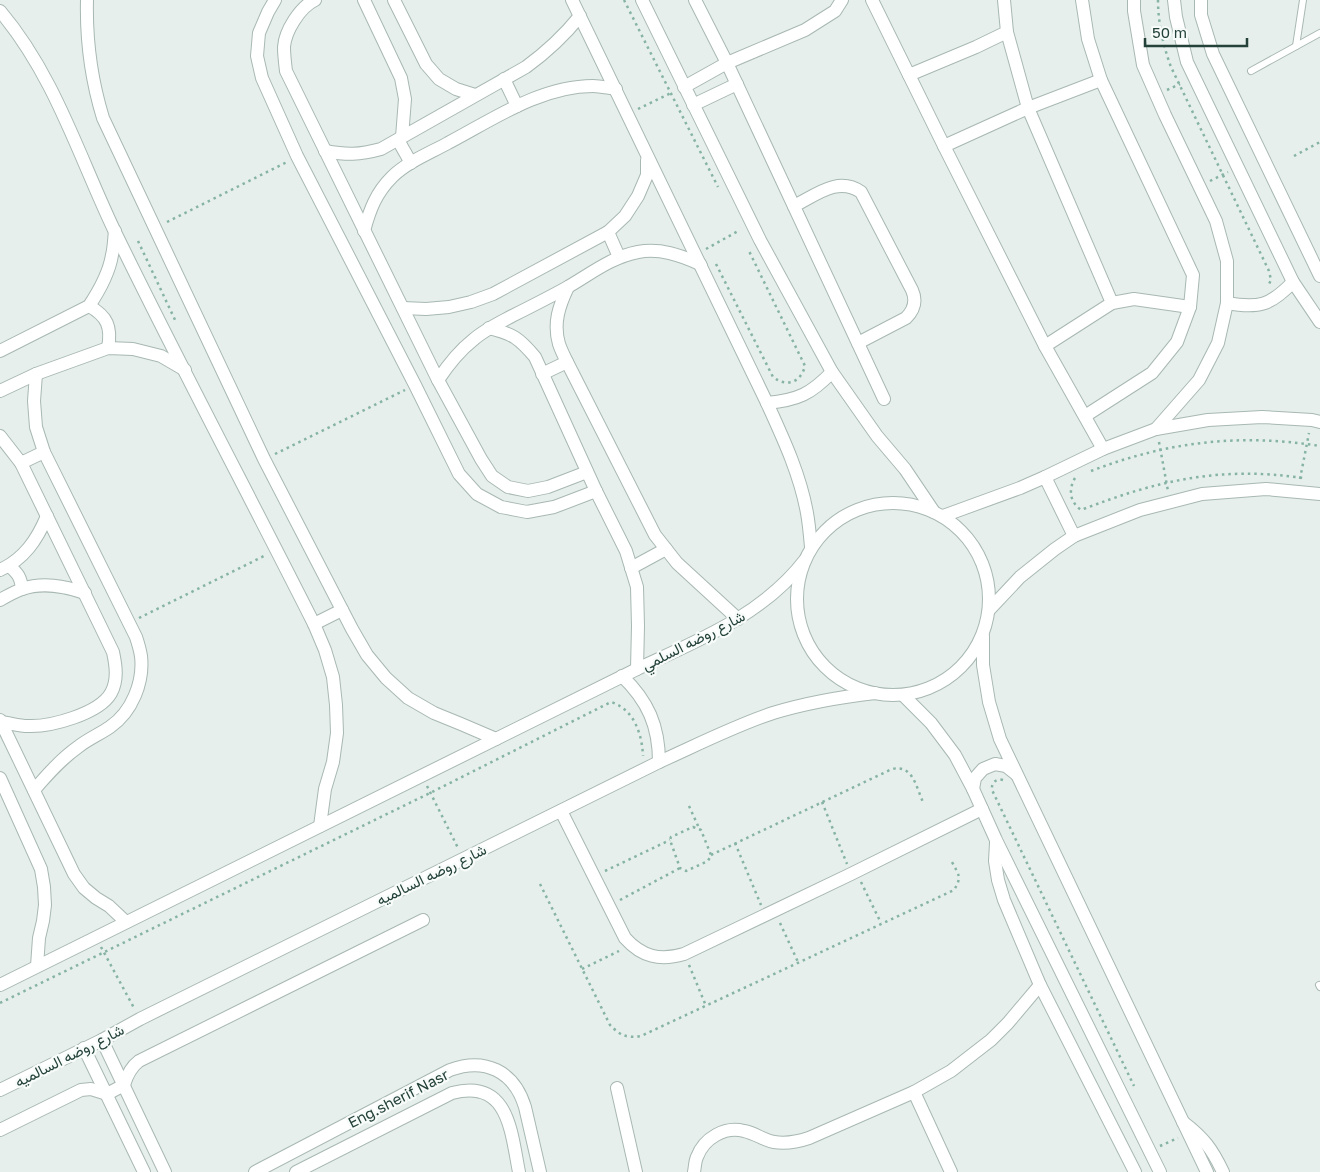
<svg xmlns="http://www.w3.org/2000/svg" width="1320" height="1172" font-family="'Golos Text',Vazirmatn,sans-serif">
<rect width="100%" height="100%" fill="#e6efeb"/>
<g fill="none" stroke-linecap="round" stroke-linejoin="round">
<defs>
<g id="lane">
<path d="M1296,46L1303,0"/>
<path d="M1251,71L1320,33"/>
<path d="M1319,985L1320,987"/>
</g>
<g id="street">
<path d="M87,0C86,41 91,79 103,118L264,459L352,629L367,655L386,678L408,698L434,713L461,724L496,739"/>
<path d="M275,0L268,12L259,33L257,56L262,78L297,156L415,385L459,474L477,494L501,507L527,512L554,507L596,491"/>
<path d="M315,0C300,7 285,31 284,47C284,55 285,63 286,71L438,380L481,459L492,476L508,487L528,491L548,487L587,472"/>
<path d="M364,0L401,78L405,99L402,137"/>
<path d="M394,0L426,64L439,79L456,89L475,95"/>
<path d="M572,0L767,403C783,438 800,474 807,513C809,524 810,536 811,547"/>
<path d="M642,0L760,240L832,372L877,436L905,469L934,512"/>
<path d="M695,0L727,63L884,399"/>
<path d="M872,0L944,146L1045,346L1103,449"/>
<path d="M1082,0L1088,39L1101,80L1193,275L1190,307L1177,342L1152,373L1085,416"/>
<path d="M1134,0V11L1143,65L1165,115L1216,221L1227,261V303L1218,343L1199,380L1156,429"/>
<path d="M1174,0L1176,17L1187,62L1293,282L1320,322"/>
<path d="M1201,0V15L1213,54L1320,276"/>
<path d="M0,11C55,76 79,157 115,232C179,364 248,493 314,624L325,650L333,677L336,705L337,733L333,762L325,789L320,826"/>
<path d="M1007,32L1028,108L1112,303"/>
<path d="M909,75L976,47L1007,32L1004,0"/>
<path d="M504,79L517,106"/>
<path d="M684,87L727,63L805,30L835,11L842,0"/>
<path d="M693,105L737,84"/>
<path d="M398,140L411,163"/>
<path d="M944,146L1028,108L1101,80"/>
<path d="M325,151C347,155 359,155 381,149L526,67C548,51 563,37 580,16"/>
<path d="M794,206C816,195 838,176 861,192L912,290C917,301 914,310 906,318L858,343"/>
<path d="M364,231C370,209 376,193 392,177C407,162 430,153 448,143C492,120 540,86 593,86C600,86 608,88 616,89"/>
<path d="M608,232L619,257"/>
<path d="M568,287C559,306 553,323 559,344C561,350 564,356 567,362L655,535L677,563L738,619"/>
<path d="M1227,303C1259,309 1271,305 1293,282"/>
<path d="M89,306C107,316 112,327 108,348"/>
<path d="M403,308L426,309L449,307L471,302L493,294L608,232L625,216L638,196L647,175V160"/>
<path d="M489,328C513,334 519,338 535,357L596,491L626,551L637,587L638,626L637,669"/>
<path d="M1045,346L1112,303L1134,299L1190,307"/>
<path d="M0,351L89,306C99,291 109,274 112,255C114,247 114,239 115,231"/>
<path d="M542,374L567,362"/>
<path d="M438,380C448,365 459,351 473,340C484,330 499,323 512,316C530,307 548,298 566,288C589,275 611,257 638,252C660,248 680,255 700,264L701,266"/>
<path d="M0,391L36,374L108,348L133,349L161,356L185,370"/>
<path d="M767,403C798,400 811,394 832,372"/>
<path d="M0,436L21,463L113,652C116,666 118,680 111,693C99,714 50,727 28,726C19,726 10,723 1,722"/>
<path d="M21,463L44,452"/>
<path d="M1045,477L1074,536"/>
<circle cx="893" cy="599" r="96"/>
<path d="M943,516L1020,488L1045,477L1103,449L1156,429L1208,420L1262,417L1312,420L1320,422"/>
<path d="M9,566C18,573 21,578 22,589"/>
<path d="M631,568L666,549"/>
<path d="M0,570C24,559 37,540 47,516"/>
<path d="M0,600C7,596 14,592 22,589C43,582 64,586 85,593"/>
<path d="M989,610L1020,577L1055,549L1074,536L1140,510L1202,494L1266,489L1320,494"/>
<path d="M314,624L342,610"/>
<path d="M983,636V665L989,702L1000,739L1207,1172"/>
<path d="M622,676C648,701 659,726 659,762"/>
<path d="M903,695L931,723L955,755L973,789L996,840L1160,1172"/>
<path d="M0,720L74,874L84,888L96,898L109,906L126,922"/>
<path d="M0,778L41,869L44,887L45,905L43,921L39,938L37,966"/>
<path d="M973,789L975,778L983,769L995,764L1006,766L1016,774"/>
<path d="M34,790C47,775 61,759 78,747C88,739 100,734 110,727C132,712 144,682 141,656C140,650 138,643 136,637L44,452L36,427L34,401L36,374"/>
<path d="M561,811L625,938C642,957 660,961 684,954L851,874L982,809"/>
<path d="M996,843L995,861L998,880L1004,900L1040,985L1135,1172"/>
<path d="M0,985L637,669C697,641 763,615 805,560"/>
<path d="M102,1040L165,1172"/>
<path d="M84,1048L144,1172"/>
<path d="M617,1088L636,1172"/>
<path d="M0,1090L102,1040L140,1019L659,762C697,745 734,726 773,713C806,703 840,697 875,693"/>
<path d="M914,1092L951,1172"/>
<path d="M1183,1122C1204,1138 1212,1149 1223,1172"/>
<path d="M0,1130L81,1090L91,1089L107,1094L124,1085C127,1075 131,1067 139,1061L423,920"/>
<path d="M255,1172L450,1070C485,1057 514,1071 525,1107L540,1172"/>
<path d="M296,1172L452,1093C509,1078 511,1132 519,1172"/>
<path d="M694,1172C695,1167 695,1161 697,1157C704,1138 725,1126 744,1131C755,1133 763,1140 774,1142C786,1144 797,1142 809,1138L914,1092L951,1071L991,1040L1008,1023L1040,985"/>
</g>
</defs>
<use href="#lane" stroke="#a8b8b2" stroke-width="8"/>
<use href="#street" stroke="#a8b8b2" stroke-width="14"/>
<g stroke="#86b3a5" stroke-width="2.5" stroke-dasharray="2.5 4" stroke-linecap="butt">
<path d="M624,0L718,187"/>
<path d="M1158,0C1158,23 1163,45 1171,67L1269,271L1271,280L1268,286"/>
<path d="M1167,90L1180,84"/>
<path d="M638,109L671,93"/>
<path d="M1294,156L1320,142"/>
<path d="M1210,181L1228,172"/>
<path d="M167,222L287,162"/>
<path d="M138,241L176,322"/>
<path d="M706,249L740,230"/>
<path d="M716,264L773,377C787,388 801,382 805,366L749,251"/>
<path d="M1159,442L1168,491"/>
<path d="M275,454L405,390"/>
<path d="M1091,471C1167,442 1239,433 1320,446"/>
<path d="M1075,478C1068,490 1070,502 1081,510C1159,480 1220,466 1303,478"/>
<path d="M1300,479L1309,433"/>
<path d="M139,618L264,556"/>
<path d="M1003,780C996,778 991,783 992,790L1134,1086"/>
<path d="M427,786L458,848"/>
<path d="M822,802L847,864"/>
<path d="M689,806L699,828"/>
<path d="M693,827L701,830L711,855L708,861L686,871L680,868L670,840L671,837Z"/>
<path d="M735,843L761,905"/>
<path d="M711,855L892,769C913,764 916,787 923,802"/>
<path d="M605,871L670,840"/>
<path d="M861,882L881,923"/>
<path d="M540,884L610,1025C621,1036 626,1038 641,1036L954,890C962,877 959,875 952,862"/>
<path d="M620,900L680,868"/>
<path d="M780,923L798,962"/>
<path d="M101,947L134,1008"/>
<path d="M689,965L706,1006"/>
<path d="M582,969L619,951"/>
<path d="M0,1003L430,793L611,702C634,709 642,734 643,756"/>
<path d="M1160,1146L1178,1138"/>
</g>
<use href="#lane" stroke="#fff" stroke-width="6"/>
<use href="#street" stroke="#fff" stroke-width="12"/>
</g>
<g text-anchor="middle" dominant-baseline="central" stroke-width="4.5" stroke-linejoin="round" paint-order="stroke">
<g font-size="15" fill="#24423a" stroke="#f7fbf9">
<text transform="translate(693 640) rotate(-27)">شارع روضه السلمي</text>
<text transform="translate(431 874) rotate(-26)">شارع روضه السالميه</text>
<text transform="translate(69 1055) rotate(-27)">شارع روضه السالميه</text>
<text transform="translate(398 1098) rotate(-27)">Eng.sherif Nasr</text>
</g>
</g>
<path d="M1145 38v8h102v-8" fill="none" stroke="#24423a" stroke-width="2.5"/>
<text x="1152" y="38" font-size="15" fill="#24423a" stroke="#f7fbf9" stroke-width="4" paint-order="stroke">50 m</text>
</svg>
